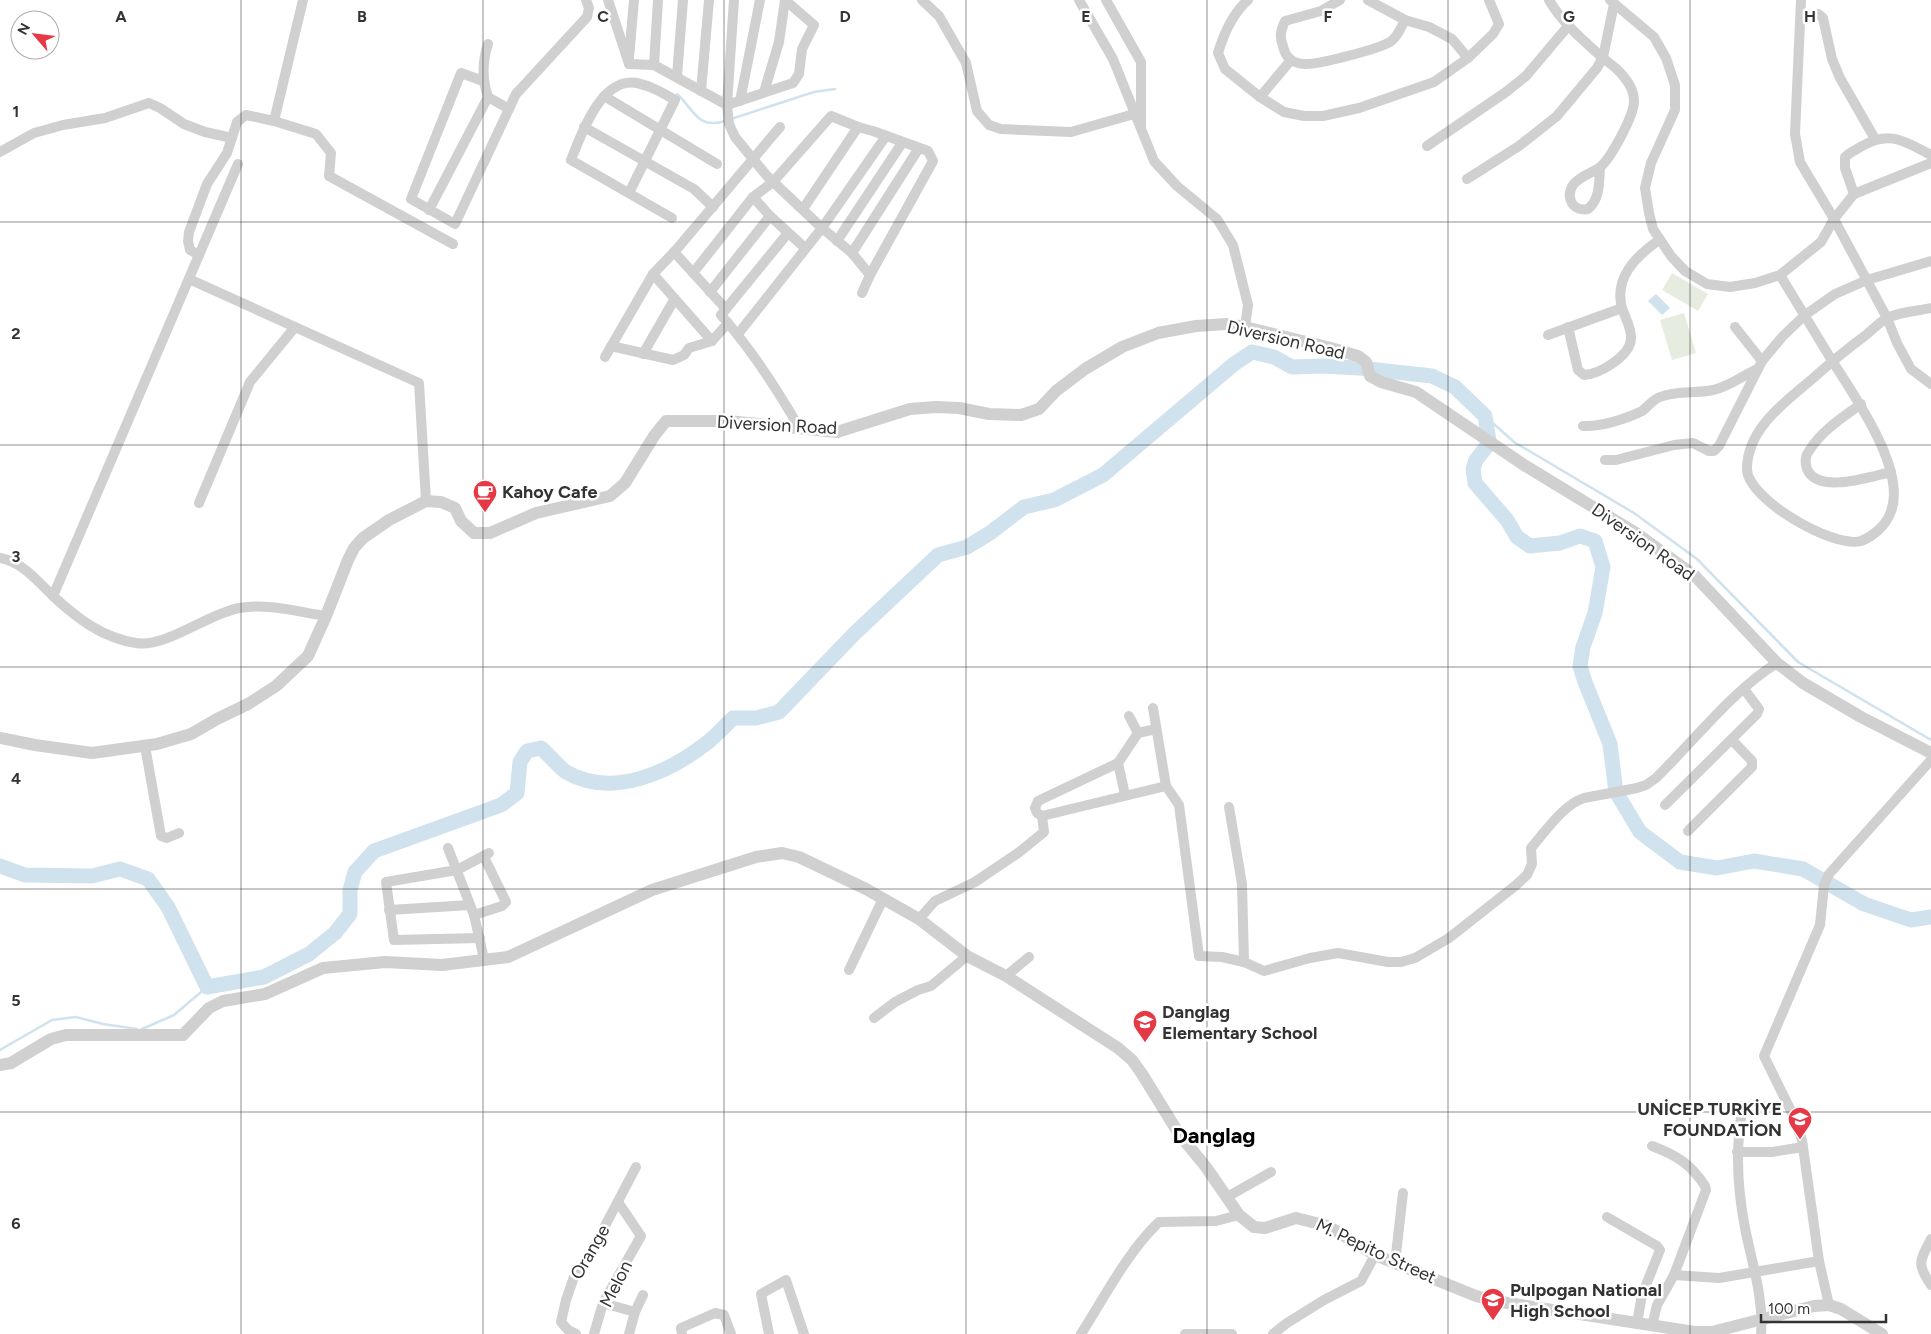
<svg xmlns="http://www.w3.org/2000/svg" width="1931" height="1334" font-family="Figtree,sans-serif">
<rect width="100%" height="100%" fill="#fff"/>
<g fill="#e6ecdf">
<path d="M1672,273L1708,294L1698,311L1662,290Z"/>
<path d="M1684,313L1696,353L1672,360L1660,320Z"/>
</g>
<path fill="#cfe2ee" d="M1656,294L1670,308L1662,315L1648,301Z"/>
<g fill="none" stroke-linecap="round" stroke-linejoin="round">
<g stroke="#cfe2ee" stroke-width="2.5">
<path d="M677,94C694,109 697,130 725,121"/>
<path d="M731,119L814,92L835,89"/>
<path d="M1485,416L1514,442L1634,513L1697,559L1798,662L1931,740"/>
<path d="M142,1029L174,1015L207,987"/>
<path d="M0,1050L52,1020L76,1017L103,1024L137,1029"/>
</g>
<g stroke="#cfe2ee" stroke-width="15">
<path d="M1487,446L1476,460L1473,469L1475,483L1507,520L1517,537L1530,546L1560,543L1580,536L1595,541L1603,567L1595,613L1583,647L1580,666L1585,682L1610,744L1616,792L1640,832L1680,862L1717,868L1754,861L1803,869L1864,904L1911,920L1931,917"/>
<path d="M0,866L25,875L92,876L120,869L148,879L168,907L207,987L264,977L309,954L335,933L350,914V890L355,872L374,851L501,805L517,793L520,762L527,751L541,748C548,754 561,769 566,772C613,799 670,772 708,742C717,735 725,726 733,718H756L779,712L854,634L938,555L967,547L990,533L1024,507L1054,500L1103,475L1234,364L1252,352L1274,357L1292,367L1322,366L1360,368L1432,376L1455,387L1485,416L1489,441"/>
</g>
<g stroke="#d0d0d0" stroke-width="10">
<path d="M608,0L629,64"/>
<path d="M734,0L727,105L729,124L735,137L767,176L822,228L852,253L870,275"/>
<path d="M922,0L939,16L966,63L977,111L989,125L1001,129L1071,132L1134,114"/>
<path d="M1079,0L1113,59L1154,161L1177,186L1217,219L1233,245L1248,305L1245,327"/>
<path d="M1106,0L1141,62V126"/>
<path d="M1248,0C1232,14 1224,33 1218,53L1225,69L1260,97L1284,112L1304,116H1323L1359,108L1434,82L1468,58L1493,34L1499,24L1489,0"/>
<path d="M1340,0L1321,11L1285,21C1281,30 1279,36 1283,46C1284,51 1286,56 1290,59C1293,62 1300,64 1304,64C1318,65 1378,49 1390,42C1398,37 1401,27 1405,20"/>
<path d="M1368,0L1405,20L1429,27L1452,39L1468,58"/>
<path d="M1549,0C1562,23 1585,42 1604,59C1611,64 1619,70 1624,77C1630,84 1634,92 1634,101C1634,116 1610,160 1599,168C1590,174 1580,176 1573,185C1565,198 1573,212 1588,209C1600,199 1599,183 1600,168"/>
<path d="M1610,0L1654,37L1666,58L1675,85V110L1651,163L1645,188L1649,213L1653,229L1671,256L1685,271L1707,284L1730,287L1755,283L1780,275L1821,242L1834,219L1854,194L1931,163"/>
<path d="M1801,0L1795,134L1800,162L1834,219L1887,318L1897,343L1911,369L1931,384"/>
<path d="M1801,17L1818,14L1823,18L1832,59L1840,78L1875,139"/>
<path d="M488,44C482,62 482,79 488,97L509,109"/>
<path d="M629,58L634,0"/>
<path d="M629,64L654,65L727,105L793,83L799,74L802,49L814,25L785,0"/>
<path d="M654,65L658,0"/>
<path d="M677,76L683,0"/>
<path d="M483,81L461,73L411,199L455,224L516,94L587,17L589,8L586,0"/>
<path d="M701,91L709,0"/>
<path d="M764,92L779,42L785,0"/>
<path d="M604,96L717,164"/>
<path d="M1260,97L1291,60"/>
<path d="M740,101L760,0"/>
<path d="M274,121L303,0"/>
<path d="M584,127L694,189L713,207"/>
<path d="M1427,146L1506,92L1526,76L1569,25"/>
<path d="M0,152L34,133L63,125L105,118L149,103L160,108L184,124L205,132L232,138"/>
<path d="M1467,179L1519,146L1557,116L1597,68L1603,57L1614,4"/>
<path d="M629,193L675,100C663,93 651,86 637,83C601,76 581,135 571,160L672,218"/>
<path d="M1854,194L1845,168V157C1850,152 1856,150 1862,146C1890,130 1904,141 1931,155"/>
<path d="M753,197L770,216L805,248"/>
<path d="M803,209L858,127"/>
<path d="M429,210L488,97"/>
<path d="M788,233L721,315C752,350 777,389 800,429"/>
<path d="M837,241L902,143"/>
<path d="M674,252L726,309"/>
<path d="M852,253L919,148"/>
<path d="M199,255L190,250L188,241L189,232L207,184L227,153L237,122L246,115L274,121L316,134L331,153L329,176L453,244"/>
<path d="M693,273L753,197L773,182L831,116L858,127L873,131L928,151L933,161L870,275L862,293"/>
<path d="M653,274L712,341"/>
<path d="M1780,275C1797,303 1814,331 1831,359C1853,394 1911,474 1889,516C1884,527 1872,537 1861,541C1834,549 1747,499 1747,469C1747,429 1784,403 1811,380C1829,364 1847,349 1866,335C1873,329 1880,322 1887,318C1899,312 1918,311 1931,308"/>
<path d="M189,279L419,383L426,501"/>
<path d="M710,292L770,216"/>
<path d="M1568,327L1578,370L1584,375C1600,374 1630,356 1631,339C1632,329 1625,317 1622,308"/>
<path d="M1735,327L1762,361"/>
<path d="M738,334L822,228L886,136"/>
<path d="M1548,335L1622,308C1614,278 1635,257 1659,240"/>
<path d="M611,346L673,360L684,355L689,348L712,341L728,323"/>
<path d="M643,354L674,300"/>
<path d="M605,357L653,274L676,250L780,127"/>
<path d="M1861,404C1843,417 1821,431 1809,451C1805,456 1805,463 1807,469C1818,495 1872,476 1891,472"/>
<path d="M1583,426C1600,427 1626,419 1642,411C1648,407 1653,399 1660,397C1677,390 1695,394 1713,390C1729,387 1743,375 1758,369"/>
<path d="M1605,460H1616L1674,445L1693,443L1709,451H1714L1719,446L1762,361L1783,336L1805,315L1835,294L1867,280L1931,261"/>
<path d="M199,503L250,382L295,327"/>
<path d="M0,558C24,563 37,581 54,597C78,619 103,638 136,643C166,648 207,614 239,608C267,603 299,612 326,616"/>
<path d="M53,596L238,164"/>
<path d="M1153,708L1166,786L1042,816L1037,813L1035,808L1038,801L1118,763L1138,733L1156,729"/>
<path d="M1129,716L1138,733"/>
<path d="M145,746L161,836L167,838L179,833"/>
<path d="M1118,763L1125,795"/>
<path d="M1166,786L1179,805L1199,956L1222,957L1244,962L1264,971L1310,958L1338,953L1388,962H1401L1415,958L1449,938L1515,886L1527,875L1532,864L1531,848C1545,832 1564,804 1584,798L1637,788L1646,785L1656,778C1693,742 1733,690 1777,663"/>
<path d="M1665,805L1757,714L1759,709L1744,689"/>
<path d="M1229,807L1242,884L1244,962"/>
<path d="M1688,831L1752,767V761L1732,740"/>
<path d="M448,848L474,915L484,959"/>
<path d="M389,910L470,905"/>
<path d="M474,915L502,906L506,902L484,857"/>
<path d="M919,919L935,901L975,882L1018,853L1044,832L1042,816"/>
<path d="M480,938L394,940L386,882L457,870L489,853"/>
<path d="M849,970L883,899"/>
<path d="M1006,976L1029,957"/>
<path d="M874,1018L895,1002L918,990L931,986L967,956"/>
<path d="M1743,1106C1735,1147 1737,1187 1745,1228C1752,1263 1764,1299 1761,1334"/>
<path d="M1652,1146C1676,1155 1691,1164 1705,1186L1706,1190L1674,1275L1657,1305L1652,1326"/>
<path d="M1737,1152H1772L1803,1147"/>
<path d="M1227,1197L1271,1172"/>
<path d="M1607,1217L1657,1246L1660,1250L1642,1295L1637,1323"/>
<path d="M1931,1239C1920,1261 1916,1263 1931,1285"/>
<path d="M1395,1263L1403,1193"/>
<path d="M1674,1275L1719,1278L1819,1261"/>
<path d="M603,1303L635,1312"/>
<path d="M1829,1305L1819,1261L1802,1140L1793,1115L1764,1056L1820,925L1824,885L1829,874L1931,760"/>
<path d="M576,1334L568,1330L561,1322L566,1300L574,1277L596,1243L636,1167"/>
<path d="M594,1334L603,1303L641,1236L618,1202"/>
<path d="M629,1334L635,1312L643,1295"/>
<path d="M682,1334L681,1328L715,1313L724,1315L731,1334"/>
<path d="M769,1334L761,1294L786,1280L804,1334"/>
<path d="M1081,1334C1104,1298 1128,1251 1159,1222L1216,1221L1239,1215"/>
<path d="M1185,1334H1232"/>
<path d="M1273,1334L1287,1323L1324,1300L1361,1281L1375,1255"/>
</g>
<g stroke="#d0d0d0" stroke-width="12">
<path d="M0,738L35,745L92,753L157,744L191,734L217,719L248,704L276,686L308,656L326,616L348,560L354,548L363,538L389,520L426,501L441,502L455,508L461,521L474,533H490L536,513L610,496L625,483L654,436L666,421H728L837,432L910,409L936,407L959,408L989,414L1021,415L1039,409L1056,391L1085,369L1122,347L1158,333L1196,326L1226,324L1245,327L1331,348L1358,356L1366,362L1370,376L1381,382L1416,392L1524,465L1639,535L1695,576L1777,663L1803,683L1861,717L1931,753"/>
<path d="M0,1065L11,1063L51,1039L66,1035H183L209,1008L223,1001L265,994L323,968L385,962L442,965L508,957L652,890L756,857L782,853L799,857L866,889L919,919L967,956L1006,976L1118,1048L1132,1060L1142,1074L1179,1134L1206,1167L1239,1215L1254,1227L1265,1228L1296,1218L1328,1226L1375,1255L1476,1296L1495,1301L1695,1332H1712L1814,1306L1829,1305L1841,1309L1882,1334"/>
</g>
</g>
<path fill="none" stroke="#333" stroke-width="1" stroke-opacity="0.55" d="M241,0V1334M483,0V1334M724,0V1334M966,0V1334M1207,0V1334M1448,0V1334M1690,0V1334M0,222H1931M0,445H1931M0,667H1931M0,889H1931M0,1112H1931"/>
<defs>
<symbol id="cafe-pin" viewBox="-11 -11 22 30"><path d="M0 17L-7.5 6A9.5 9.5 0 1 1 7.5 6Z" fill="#e63946" stroke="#fff"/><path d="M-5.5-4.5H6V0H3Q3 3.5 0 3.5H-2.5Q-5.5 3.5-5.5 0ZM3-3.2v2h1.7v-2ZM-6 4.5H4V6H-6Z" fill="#fff"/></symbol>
<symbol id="school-pin" viewBox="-11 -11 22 30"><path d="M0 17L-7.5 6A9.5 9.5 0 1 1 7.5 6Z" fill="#e63946" stroke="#fff"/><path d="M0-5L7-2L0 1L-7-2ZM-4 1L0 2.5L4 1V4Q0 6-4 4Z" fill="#fff"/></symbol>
</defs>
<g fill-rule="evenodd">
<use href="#cafe-pin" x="471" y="478" width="28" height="38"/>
<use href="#school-pin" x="1131" y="1008" width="28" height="38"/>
<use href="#school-pin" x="1786" y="1105" width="28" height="38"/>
<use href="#school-pin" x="1479" y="1286" width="28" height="38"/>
</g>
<g text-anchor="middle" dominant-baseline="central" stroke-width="5" stroke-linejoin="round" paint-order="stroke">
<g font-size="18" fill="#333" stroke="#fff">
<text transform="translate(1286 340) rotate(13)">Diversion Road</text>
<text transform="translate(777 425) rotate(3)">Diversion Road</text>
<text transform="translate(1643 542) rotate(35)">Diversion Road</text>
<text transform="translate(1376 1251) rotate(25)">M. Pepito Street</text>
<text transform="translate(590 1252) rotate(-60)">Orange</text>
<text transform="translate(616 1284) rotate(-63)">Melon</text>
</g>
<g font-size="18" font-weight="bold" fill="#333" stroke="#fff" text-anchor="start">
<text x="502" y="492">Kahoy Cafe</text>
<text x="1162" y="1012">Danglag<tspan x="1162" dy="21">Elementary School</tspan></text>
<text x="1782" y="1109" text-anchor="end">UNİCEP TURKİYE<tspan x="1782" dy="21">FOUNDATİON</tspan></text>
<text x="1510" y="1290">Pulpogan National<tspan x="1510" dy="21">High School</tspan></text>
</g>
<g font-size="22" font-weight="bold" fill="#000" stroke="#fff">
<text x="1214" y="1135">Danglag</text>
</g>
</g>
<g font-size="16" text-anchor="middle" font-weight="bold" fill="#333" stroke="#fff" stroke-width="5" stroke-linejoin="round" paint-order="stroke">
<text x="121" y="22">A</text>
<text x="362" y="22">B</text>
<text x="603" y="22">C</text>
<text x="845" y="22">D</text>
<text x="1086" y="22">E</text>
<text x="1328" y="22">F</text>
<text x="1569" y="22">G</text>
<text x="1810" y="22">H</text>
<text x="16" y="117">1</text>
<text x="16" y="339">2</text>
<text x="16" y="562">3</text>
<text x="16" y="784">4</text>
<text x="16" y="1006">5</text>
<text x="16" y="1229">6</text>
</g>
<g transform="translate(35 35) rotate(298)"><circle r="24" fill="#ffffff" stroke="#adadad"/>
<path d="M0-4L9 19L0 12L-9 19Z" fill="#e63946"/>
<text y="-8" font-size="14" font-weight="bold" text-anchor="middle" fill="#333333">N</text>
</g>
<path d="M1761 1314v8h125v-8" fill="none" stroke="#333333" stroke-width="2.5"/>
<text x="1768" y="1314" font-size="15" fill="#333333" stroke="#ffffff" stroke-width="4" paint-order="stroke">100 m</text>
</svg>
